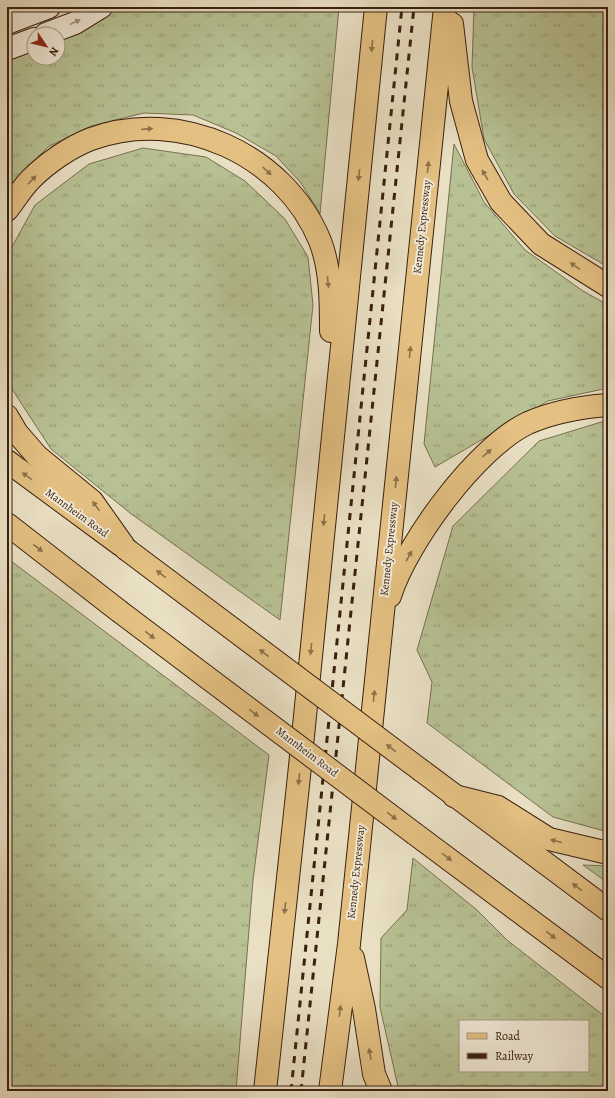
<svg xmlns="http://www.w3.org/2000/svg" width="615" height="1098" font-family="Alegreya,serif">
<defs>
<pattern id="grass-tufts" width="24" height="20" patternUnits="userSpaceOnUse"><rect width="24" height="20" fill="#b7c193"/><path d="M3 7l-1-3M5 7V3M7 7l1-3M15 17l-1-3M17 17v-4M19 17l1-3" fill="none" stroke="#969c76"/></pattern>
</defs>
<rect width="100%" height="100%" fill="#e9dfc3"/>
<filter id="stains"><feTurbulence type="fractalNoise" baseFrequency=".005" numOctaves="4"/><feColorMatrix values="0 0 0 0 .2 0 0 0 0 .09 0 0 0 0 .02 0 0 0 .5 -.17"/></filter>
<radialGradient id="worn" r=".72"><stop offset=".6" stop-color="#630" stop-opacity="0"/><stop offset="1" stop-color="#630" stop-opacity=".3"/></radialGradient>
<g fill="url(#grass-tufts)" stroke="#787050" fill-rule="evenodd">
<path d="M113,7H339L320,214L301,183L276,156L236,133L193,115L144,113L91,126L48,147L7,189V59L34,51V58H58V39L87,24Z"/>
<path d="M474,7H608V85L604,155L608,158V267L555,236L514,194L484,139L472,67Z"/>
<path d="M454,144L484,202L525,250L583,291L608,305V388L548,401L435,467L424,444Z"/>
<path d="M143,148L206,157L245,181L285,219L308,257L313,305L280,620L130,513L51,449L12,389L7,358V256L35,205L89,164Z"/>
<path d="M608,420V832L553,817L427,723L432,682L417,650L453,526L539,441Z"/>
<path d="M7,558L269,755L253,880L236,1091H7Z"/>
<path d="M413,858L477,910L507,940L608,1019V1091H399L380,1007L381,938L407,910ZM460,1021H588V1071H460Z"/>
<path d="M583,865L608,866V883Z"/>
</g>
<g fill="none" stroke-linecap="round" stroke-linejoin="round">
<defs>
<g id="secondary">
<path d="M7,23L49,7"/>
<path d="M46,34L75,23L101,7"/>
<path d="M7,49L34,39"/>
</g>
<g id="primary">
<path d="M7,461L121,545"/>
<path d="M7,524L119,611"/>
<path d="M422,771L608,910"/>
<path d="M415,834L608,978"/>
</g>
<g id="highway">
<path d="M452,24L461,101L477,160L501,202L541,244L608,286"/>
<path d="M7,210C15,200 22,188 31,179C47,163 70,147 91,139C180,106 285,155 320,241C331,269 331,302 331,331"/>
<path d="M7,416L17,433L37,456L92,501L126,549"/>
<path d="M390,596C407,542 477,447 528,423C553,412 581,407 608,405"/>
<path d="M454,796L498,807L549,839L608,853"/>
<path d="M353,958L364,1009L374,1074L381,1091"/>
<path d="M265,1091L299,776L376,7"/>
<path d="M330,1091L349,944L445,7"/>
</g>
</defs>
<use href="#secondary" stroke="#3a200e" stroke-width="24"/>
<use href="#primary" stroke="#3a200e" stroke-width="24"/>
<use href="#highway" stroke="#3a200e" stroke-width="24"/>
<use href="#secondary" stroke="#f1ead8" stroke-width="22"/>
<use href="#primary" stroke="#e4c082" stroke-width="22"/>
<use href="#highway" stroke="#e4c082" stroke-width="22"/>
<g stroke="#3a200e" stroke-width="3" stroke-dasharray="7 7" stroke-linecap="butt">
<path d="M291,1091L402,7"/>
<path d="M301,1091L414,7"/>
</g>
<defs>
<g id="primary-bridge">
<path d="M126,549L422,771"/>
<path d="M119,611L415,834"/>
</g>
</defs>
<use href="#primary-bridge" stroke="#3a200e" stroke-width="24" stroke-linecap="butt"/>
<use href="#primary-bridge" stroke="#e4c082" stroke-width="22"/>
</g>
<defs><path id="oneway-solid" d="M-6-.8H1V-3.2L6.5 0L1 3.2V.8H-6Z"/></defs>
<use fill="#9f8f7d" href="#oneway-solid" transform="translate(75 22) rotate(-26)"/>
<g fill="#8f7048">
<use href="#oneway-solid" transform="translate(372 46) rotate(96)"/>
<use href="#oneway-solid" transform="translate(147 129) rotate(-5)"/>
<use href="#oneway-solid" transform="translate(428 167) rotate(-84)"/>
<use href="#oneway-solid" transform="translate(267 171) rotate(42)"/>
<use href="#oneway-solid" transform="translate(359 175) rotate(96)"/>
<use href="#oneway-solid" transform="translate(485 175) rotate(-120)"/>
<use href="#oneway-solid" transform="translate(32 180) rotate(-46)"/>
<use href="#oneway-solid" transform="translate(575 266) rotate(-146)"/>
<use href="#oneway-solid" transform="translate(328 282) rotate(84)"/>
<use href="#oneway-solid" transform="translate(410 352) rotate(-84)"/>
<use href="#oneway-solid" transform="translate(487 453) rotate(-41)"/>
<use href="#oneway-solid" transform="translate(27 476) rotate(-144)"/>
<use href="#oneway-solid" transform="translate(396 482) rotate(-84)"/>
<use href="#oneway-solid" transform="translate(96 506) rotate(-126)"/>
<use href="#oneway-solid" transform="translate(324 520) rotate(96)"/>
<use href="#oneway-solid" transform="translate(38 548) rotate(38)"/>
<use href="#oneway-solid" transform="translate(409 556) rotate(-61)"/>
<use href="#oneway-solid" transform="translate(161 574) rotate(-143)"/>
<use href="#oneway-solid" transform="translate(150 635) rotate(37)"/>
<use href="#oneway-solid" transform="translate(311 649) rotate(96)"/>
<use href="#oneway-solid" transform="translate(264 653) rotate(-143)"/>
<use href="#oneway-solid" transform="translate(374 696) rotate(-84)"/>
<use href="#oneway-solid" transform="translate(254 713) rotate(37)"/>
<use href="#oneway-solid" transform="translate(391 748) rotate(-143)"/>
<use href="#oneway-solid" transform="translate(299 779) rotate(96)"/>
<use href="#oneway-solid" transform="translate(392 816) rotate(37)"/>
<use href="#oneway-solid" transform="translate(556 841) rotate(-166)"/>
<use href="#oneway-solid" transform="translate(447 857) rotate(37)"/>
<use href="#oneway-solid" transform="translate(577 887) rotate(-143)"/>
<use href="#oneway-solid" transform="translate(285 908) rotate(96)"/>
<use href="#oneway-solid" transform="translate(551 935) rotate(37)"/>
<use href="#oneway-solid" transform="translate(340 1011) rotate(-83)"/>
<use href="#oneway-solid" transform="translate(370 1054) rotate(-100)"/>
</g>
<g text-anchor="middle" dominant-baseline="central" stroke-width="4" stroke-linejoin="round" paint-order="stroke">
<g font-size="11" fill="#3a200e" stroke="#f1ead8">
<text transform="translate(422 227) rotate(-84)">Kennedy Expressway</text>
<text transform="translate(77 513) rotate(36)">Mannheim Road</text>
<text transform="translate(389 549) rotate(-84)">Kennedy Expressway</text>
<text transform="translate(307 752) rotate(37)">Mannheim Road</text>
<text transform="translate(356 872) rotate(-84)">Kennedy Expressway</text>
</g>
</g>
<rect width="615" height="1098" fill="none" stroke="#e9dfc3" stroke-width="24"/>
<rect x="8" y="8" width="599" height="1082" fill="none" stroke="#3a200e" stroke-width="2"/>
<rect x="12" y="12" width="591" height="1074" fill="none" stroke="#3a200e"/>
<rect x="459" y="1020" width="130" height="52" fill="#f1ead8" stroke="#a89987"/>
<rect x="467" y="1033" width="20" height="6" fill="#e4c082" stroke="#a89987"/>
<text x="495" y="1040" font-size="12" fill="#3a200e">Road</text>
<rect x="467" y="1053" width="20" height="6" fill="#3a200e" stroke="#a89987"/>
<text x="495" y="1060" font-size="12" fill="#3a200e">Railway</text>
<g transform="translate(46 46) rotate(125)"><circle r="19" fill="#f1ead8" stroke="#a89987"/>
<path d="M0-3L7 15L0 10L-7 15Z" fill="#8f2418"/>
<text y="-6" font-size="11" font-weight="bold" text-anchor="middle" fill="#3a200e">N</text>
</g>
<rect width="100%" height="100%" filter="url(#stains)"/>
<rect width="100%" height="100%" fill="url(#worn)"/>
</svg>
